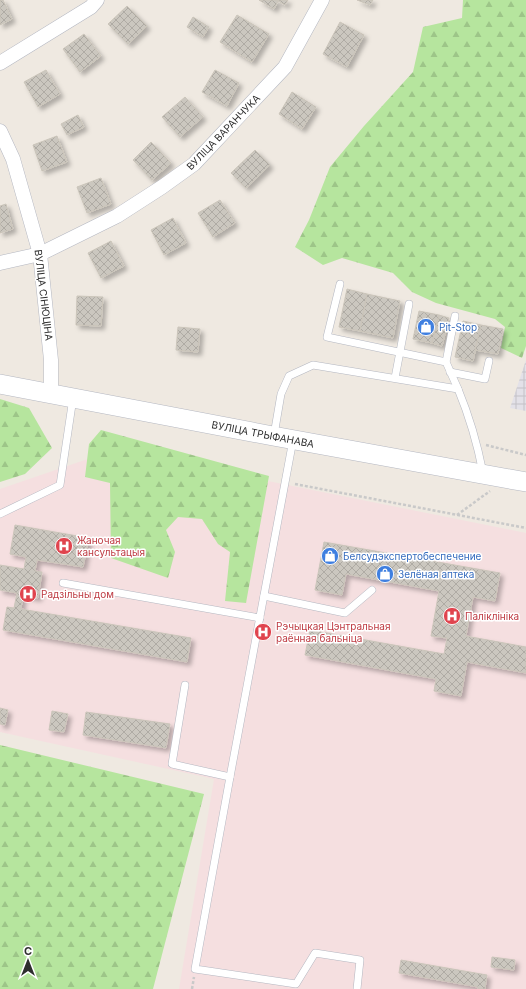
<svg xmlns="http://www.w3.org/2000/svg" width="526" height="989" font-family="Inter,sans-serif">
<defs>
<pattern id="industrial-grid" width="8" height="8" patternUnits="userSpaceOnUse"><rect width="8" height="8" fill="#e3e1e8"/><path d="M0 4h8M4 0v8" fill="none" stroke="#c3c1c7"/></pattern>
<pattern id="forest-firs" width="22" height="20" patternUnits="userSpaceOnUse"><rect width="22" height="20" fill="#b6e59e"/><path d="M5 1l3.5 6h-7zM16 11l3.5 6h-7z" fill="#9dc588"/></pattern>
<pattern id="building-cross-hatch" width="8" height="8" patternUnits="userSpaceOnUse"><rect width="8" height="8" fill="#cbc7bf"/><path d="M0 0l8 8M0 8l8-8" fill="none" stroke="#afaba4"/></pattern>
<filter id="shadow"><feDropShadow dx="3.5" dy="3.5" stdDeviation="2" flood-color="#0004"/></filter>
</defs>
<rect width="100%" height="100%" fill="#efe9e1"/>
<path fill="url(#industrial-grid)" d="M526,360V411L510,408Z"/>
<path fill="#f5dfe0" d="M114,450L526,533V989H179L214,779L0,732V489Z"/>
<g fill="url(#forest-firs)">
<path d="M463,0H526V346L522,358L501,348L505,327L495,319L436,303L412,292L393,273L342,258L323,265L295,247L309,220L330,167L364,126L413,72L423,27L462,18Z"/>
<path d="M0,399L29,408L52,448L25,474L0,482Z"/>
<path d="M101,430L269,476L246,603L225,601L230,552L218,544L202,519L178,517L166,530L175,552L168,578L111,558L110,483L85,477L89,444Z"/>
<path d="M0,745L204,794L153,989H0Z"/>
</g>
<g fill="url(#building-cross-hatch)" stroke="#cbc5ba" filter="url(#shadow)">
<path d="M0,0H3L12,19L0,25Z"/>
<path d="M259,0H288L285,5L278,1L274,9Z"/>
<path d="M357,0H373L370,5Z"/>
<path d="M127,6L147,26L128,44L108,24Z"/>
<path d="M237,15L269,34L252,62L220,42Z"/>
<path d="M193,17L209,27L203,37L187,27Z"/>
<path d="M340,22L364,35L347,67L323,54Z"/>
<path d="M84,34L101,56L80,72L63,49Z"/>
<path d="M46,70L60,94L38,107L24,82Z"/>
<path d="M215,70L239,83L227,106L202,92Z"/>
<path d="M292,92L316,107L302,129L279,114Z"/>
<path d="M185,97L203,117L180,137L162,117Z"/>
<path d="M78,115L84,127L67,135L61,124Z"/>
<path d="M57,136L67,162L42,171L33,145Z"/>
<path d="M151,142L171,163L152,180L133,160Z"/>
<path d="M255,150L270,165L246,188L231,173Z"/>
<path d="M101,178L111,204L87,213L77,187Z"/>
<path d="M220,200L235,223L213,237L198,213Z"/>
<path d="M6,204L13,229L0,233V206Z"/>
<path d="M173,218L186,243L164,255L151,230Z"/>
<path d="M111,241L124,266L101,278L88,253Z"/>
<path d="M347,289L367,294L360,331L339,327Z"/>
<path d="M367,294L400,301L393,338L360,331Z"/>
<path d="M77,296L103,297L101,326L76,325Z"/>
<path d="M419,311L439,315L432,343L413,339Z"/>
<path d="M439,315L449,318L442,346L432,343Z"/>
<path d="M463,321L481,325L473,361L455,357Z"/>
<path d="M481,325L503,329L498,354L475,350Z"/>
<path d="M178,327L200,329L198,352L176,350Z"/>
<path d="M15,525L89,538L83,567L37,560L35,571L42,572L38,598L23,595L21,609L191,638L187,662L3,630L7,607L14,608L17,593L0,590V565L24,569L26,557L10,554Z"/>
<path d="M324,542L500,573L495,601L473,597L466,636L526,647V673L467,662L461,696L434,691L436,679L305,655L310,630L444,654L447,638L431,636L439,591L346,574L342,595L315,590Z"/>
<path d="M0,708L8,710L5,725L0,724Z"/>
<path d="M52,711L68,714L64,732L49,730Z"/>
<path d="M86,712L170,724L166,748L83,735Z"/>
<path d="M492,957L515,960L514,970L491,967Z"/>
<path d="M401,960L487,975L485,989H478V987L399,973Z"/>
</g>
<g fill="none" stroke-linecap="round" stroke-linejoin="round">
<defs>
<g id="lane">
<path d="M340,284L327,337L446,362L458,389"/>
<path d="M446,362L455,316"/>
<path d="M450,372L485,379L489,361"/>
<path d="M395,378L409,304"/>
<path d="M274,435L281,394L289,376L313,365L458,389C470,418 477,442 483,473"/>
<path d="M0,514L60,485L73,398"/>
<path d="M63,583L260,618"/>
<path d="M264,596L345,613L372,590"/>
<path d="M185,685L172,764L230,777L293,440"/>
<path d="M230,777L195,969L296,984L315,953L360,960L357,989"/>
</g>
<g id="street">
<path d="M0,63L91,7L97,0"/>
<path d="M0,131L13,159L40,254L51,360V394"/>
<path d="M0,263L40,254L117,216L162,187L194,164L285,67L322,0"/>
</g>
<path id="secondary" d="M0,384L273,436L526,482"/>
</defs>
<use href="#lane" stroke="#b4b7c1" stroke-width="8"/>
<use href="#street" stroke="#b4b7c1" stroke-width="15"/>
<use href="#secondary" stroke="#b4b7c1" stroke-width="20"/>
<g stroke="#c9c9c9" stroke-width="2.5" stroke-dasharray="3 2" stroke-linecap="butt">
<path d="M486,445L526,455"/>
<path d="M295,484L526,528"/>
<path d="M457,515L490,491"/>
<path d="M192,989L194,977"/>
</g>
<use href="#lane" stroke="#fff" stroke-width="7"/>
<use href="#street" stroke="#fff" stroke-width="14"/>
<use href="#secondary" stroke="#fff" stroke-width="19"/>
</g>
<defs>
<symbol id="shop-disc" viewBox="-11 -11 22 22"><circle r="9.5" fill="#3f7fe0" stroke="#fff"/><path d="M-5-2.5h2.3a2.7 3.5 0 0 1 5.4 0H5L5.5 6h-11ZM-1.5-2.5h3a1.5 2.3 0 0 0-3 0Z" fill="#fff"/></symbol>
<symbol id="hospital-disc" viewBox="-11 -11 22 22"><circle r="9.5" fill="#e0444e" stroke="#fff"/><path d="M-5-5h3v3.5h4V-5h3V5h-3V1.5h-4V5h-3Z" fill="#fff"/></symbol>
</defs>
<g fill-rule="evenodd">
<use href="#shop-disc" x="416" y="317" width="20" height="20"/>
<use href="#hospital-disc" x="54" y="536" width="20" height="20"/>
<use href="#shop-disc" x="320" y="546" width="20" height="20"/>
<use href="#shop-disc" x="375" y="564" width="20" height="20"/>
<use href="#hospital-disc" x="18" y="584" width="20" height="20"/>
<use href="#hospital-disc" x="442" y="606" width="20" height="20"/>
<use href="#hospital-disc" x="253" y="622" width="20" height="20"/>
</g>
<g text-anchor="middle" dominant-baseline="central" stroke-width="3" stroke-linejoin="round" paint-order="stroke">
<g font-size="10" fill="#2e2e2e" stroke="#fff">
<text transform="translate(223 132) rotate(-46)">ВУЛІЦА ВАРАНЧУКА</text>
<text transform="translate(44 295) rotate(83)">ВУЛІЦА СІНЮЦІНА</text>
<text transform="translate(263 434) rotate(11)">ВУЛІЦА ТРЫФАНАВА</text>
</g>
<g font-size="10" fill="#366cbe" stroke="#fff" text-anchor="start">
<text x="439" y="327">Pit-Stop</text>
<text x="343" y="556">Белсудэкспертобеспечение</text>
<text x="398" y="574">Зелёная аптека</text>
</g>
<g font-size="10" fill="#be3a42" stroke="#fff" text-anchor="start">
<text x="77" y="540">Жаночая<tspan x="77" dy="12">кансультацыя</tspan></text>
<text x="41" y="594">Радзільны дом</text>
<text x="465" y="616">Паліклініка</text>
<text x="276" y="626">Рэчыцкая Цэнтральная<tspan x="276" dy="12">раённая бальніца</tspan></text>
</g>
</g>
<g transform="translate(28 961)" stroke="#ffffff" stroke-width="3" paint-order="stroke">
<path d="M0-3L7 15L0 10L-7 15Z" fill="#2e2e2e"/>
<text y="-6" font-size="11" font-weight="bold" text-anchor="middle" fill="#2e2e2e">С</text>
</g>
</svg>
